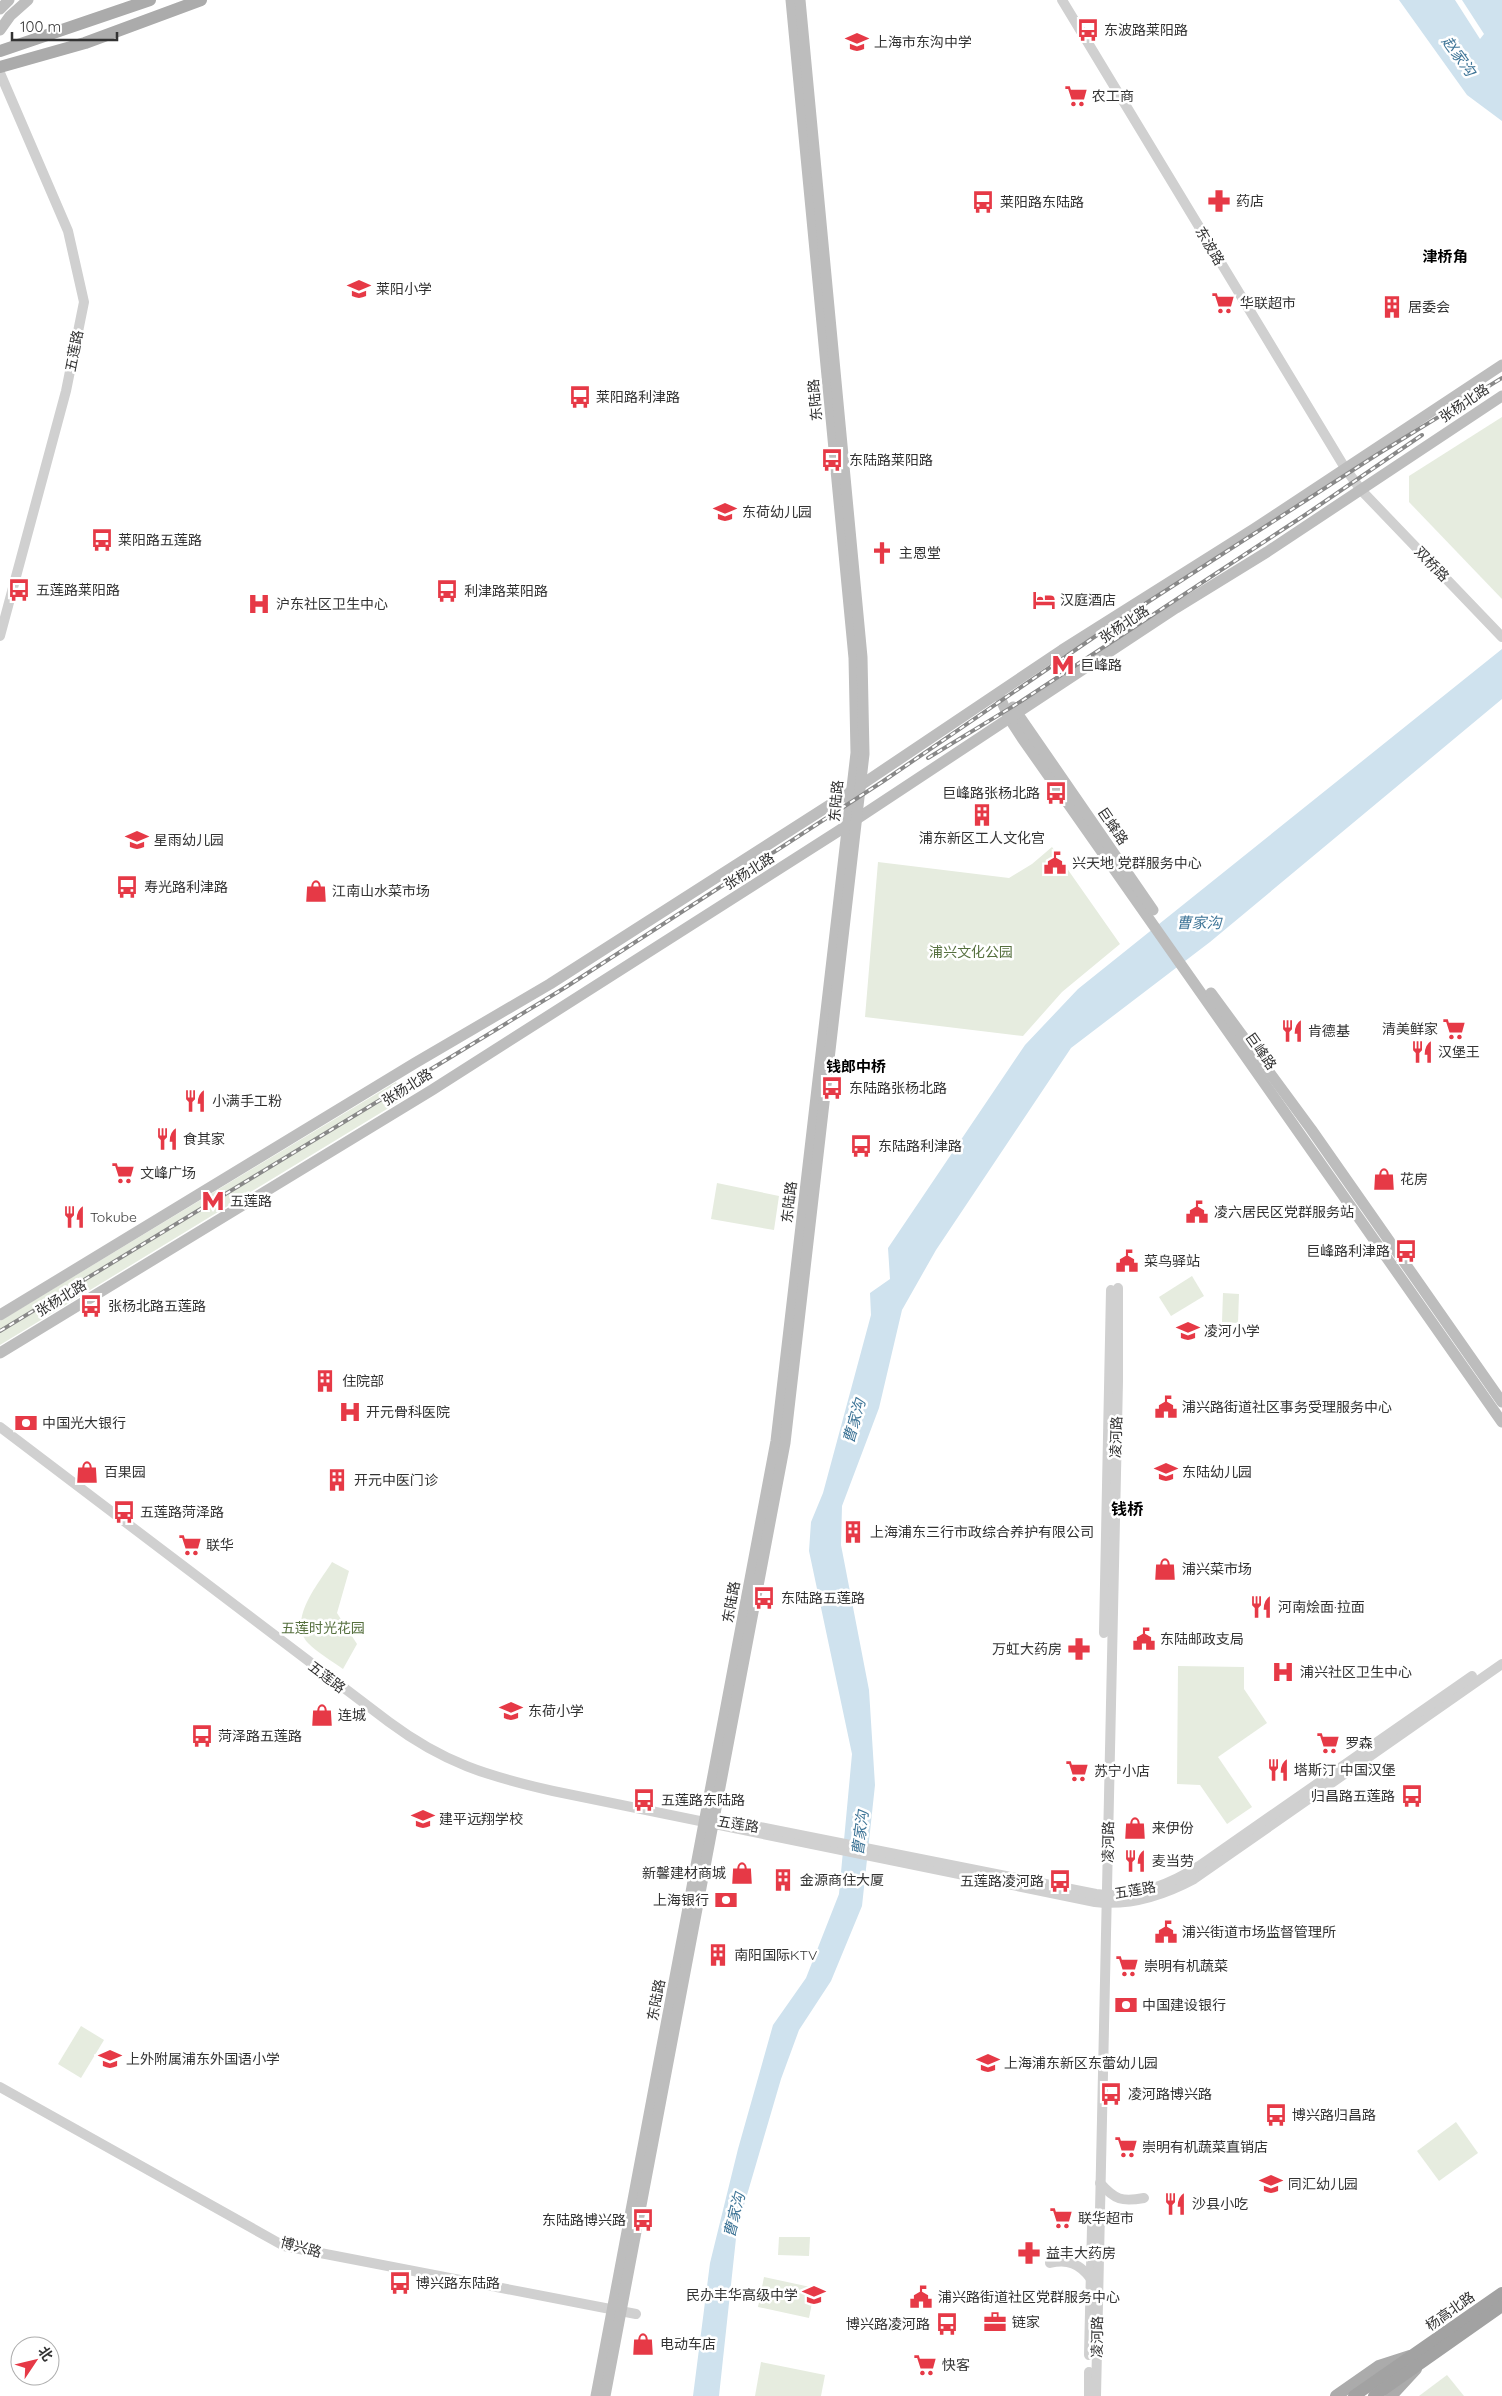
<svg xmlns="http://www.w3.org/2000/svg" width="1502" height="2396" font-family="Quicksand,'Noto Sans SC',sans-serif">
<rect width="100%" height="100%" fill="#fff"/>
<g fill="#e6ecdf">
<path d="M1502,417V599L1409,502V476Z"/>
<path d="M1052,847L1120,944L1062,992L1023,1036L865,1017L878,862L1009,878L1032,864Z"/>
<path d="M396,1082L405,1098L0,1345V1321Z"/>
<path d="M717,1183L779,1196L774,1230L711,1219Z"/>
<path d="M1192,1276L1204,1296L1171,1316L1159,1297Z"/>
<path d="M1223,1293L1239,1294L1238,1323L1222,1322Z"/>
<path d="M332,1562L349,1571L337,1613L357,1644L343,1669C332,1661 318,1653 308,1643C287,1619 320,1582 332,1562Z"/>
<path d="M1178,1666L1244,1667V1689L1267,1723L1218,1757L1252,1807L1227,1824L1200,1785L1177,1784Z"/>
<path d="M81,2026L104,2040L81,2078L58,2064Z"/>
<path d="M1456,2122L1478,2153L1439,2181L1417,2151Z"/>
<path d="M779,2237H810L809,2256L778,2255Z"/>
<path d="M764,2277L815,2288L809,2318L758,2307Z"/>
<path d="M761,2362L825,2375L821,2396H755Z"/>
<path d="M1447,2375L1464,2396H1419Z"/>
</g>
<g fill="#cfe2ee">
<path d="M1399,0H1455L1480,39L1484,34L1462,0H1502V121L1467,95Z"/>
<path d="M1502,649V699L1210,942L1071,1048L936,1250L902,1310L879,1408L842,1506L841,1545L869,1690L875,1785L862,1906L831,1981L799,2030L781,2079L737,2229L719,2396H693L710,2263L738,2149L773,2025L806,1978L839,1894L852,1754L809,1551L811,1522L823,1493L871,1315L870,1293L890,1279L888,1248L1025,1045L1078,989Z"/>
</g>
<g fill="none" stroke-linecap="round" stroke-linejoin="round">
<g stroke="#d0d0d0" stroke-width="10">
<path d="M1062,0L1345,468L1361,490L1502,637"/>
<path d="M0,73L68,231L84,302L66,391L0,636"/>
<path d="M0,1427L389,1722C444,1763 487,1776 553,1791L1095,1902C1129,1906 1164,1895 1194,1879L1502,1664"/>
<path d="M1104,1633L1111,1290"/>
<path d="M708,1820L715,1818L1096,1894C1133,1899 1169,1885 1199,1866L1472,1676"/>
<path d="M0,2087L284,2246L636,2314"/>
<path d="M1100,2183C1115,2200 1122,2202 1144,2198"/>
<path d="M1050,2263C1067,2259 1080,2263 1091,2279"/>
<path d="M1089,2355L1092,2227"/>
<path d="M1089,2396V2372"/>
<path d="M1096,2396L1118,1381V1288"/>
</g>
<g stroke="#bdbdbd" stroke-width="11">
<path d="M0,9L9,0"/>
<path d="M0,30L10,16L28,0"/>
<path d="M999,695L1009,718L1022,738L1502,1422"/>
<path d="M1013,707L1153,910"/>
<path d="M1211,993L1311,1129L1502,1402"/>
<path d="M0,1315L415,1063L550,984L861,785L1062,650L1254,529L1502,365"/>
<path d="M0,1353L432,1090L840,830L1176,608L1267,552L1502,396"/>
<path d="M596,2396L776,1441L856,753L854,658L791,0"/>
<path d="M605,2396L785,1443L864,754L862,657L800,0"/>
</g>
<g stroke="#ababab" stroke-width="12">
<path d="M0,51L150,0"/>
<path d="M0,67L85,43L201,0"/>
<path d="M1336,2396L1379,2366L1410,2356"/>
<path d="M1391,2396L1416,2369"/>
</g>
<g stroke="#a2a2a2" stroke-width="12">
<path d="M1354,2396L1502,2293"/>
<path d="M1374,2396L1502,2306"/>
</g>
<defs>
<g id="rail">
<path d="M928,758L1020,702L1305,515L1422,435"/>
<path d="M0,1331L566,987L882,782L1106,629L1378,454L1502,378"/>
</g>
</defs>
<use href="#rail" stroke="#888" stroke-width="4"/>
<use href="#rail" stroke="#fff" stroke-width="2" stroke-dasharray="5.5" stroke-linecap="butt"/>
</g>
<defs>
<symbol id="bus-bare" viewBox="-9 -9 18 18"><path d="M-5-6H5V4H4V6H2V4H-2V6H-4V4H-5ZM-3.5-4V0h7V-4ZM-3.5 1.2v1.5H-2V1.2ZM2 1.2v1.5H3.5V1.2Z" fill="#e63946" stroke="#fff" stroke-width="2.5" paint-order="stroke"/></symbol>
<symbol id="school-bare" viewBox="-9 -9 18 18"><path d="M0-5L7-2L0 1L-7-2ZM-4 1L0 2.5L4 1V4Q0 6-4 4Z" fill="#e63946" stroke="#fff" stroke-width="2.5" paint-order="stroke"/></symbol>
<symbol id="supermarket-bare" viewBox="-9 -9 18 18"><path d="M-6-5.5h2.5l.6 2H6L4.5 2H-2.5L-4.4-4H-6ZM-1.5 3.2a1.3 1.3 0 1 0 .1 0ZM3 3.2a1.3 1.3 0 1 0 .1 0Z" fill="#e63946" stroke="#fff" stroke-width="2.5" paint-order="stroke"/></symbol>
<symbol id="pharmacy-bare" viewBox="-9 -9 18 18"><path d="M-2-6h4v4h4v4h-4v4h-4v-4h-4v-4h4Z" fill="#e63946" stroke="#fff" stroke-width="2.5" paint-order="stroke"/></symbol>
<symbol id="building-bare" viewBox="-9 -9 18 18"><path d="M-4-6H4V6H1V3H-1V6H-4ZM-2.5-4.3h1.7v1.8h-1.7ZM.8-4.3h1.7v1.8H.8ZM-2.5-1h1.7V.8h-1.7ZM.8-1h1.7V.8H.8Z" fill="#e63946" stroke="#fff" stroke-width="2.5" paint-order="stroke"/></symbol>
<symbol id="church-bare" viewBox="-9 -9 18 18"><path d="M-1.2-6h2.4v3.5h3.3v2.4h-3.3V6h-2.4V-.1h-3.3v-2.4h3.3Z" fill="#e63946" stroke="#fff" stroke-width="2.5" paint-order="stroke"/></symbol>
<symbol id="hotel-bare" viewBox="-9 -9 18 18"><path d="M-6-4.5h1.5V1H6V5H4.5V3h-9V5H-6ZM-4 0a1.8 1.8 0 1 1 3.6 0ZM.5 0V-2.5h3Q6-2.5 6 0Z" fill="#e63946" stroke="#fff" stroke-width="2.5" paint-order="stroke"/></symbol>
<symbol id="hospital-bare" viewBox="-9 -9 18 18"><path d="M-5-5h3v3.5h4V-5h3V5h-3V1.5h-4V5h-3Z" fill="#e63946" stroke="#fff" stroke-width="2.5" paint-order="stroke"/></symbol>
<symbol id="metro-bare" viewBox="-9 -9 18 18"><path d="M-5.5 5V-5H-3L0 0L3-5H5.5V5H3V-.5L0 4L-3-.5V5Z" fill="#e63946" stroke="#fff" stroke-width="2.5" paint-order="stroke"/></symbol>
<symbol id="civic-bare" viewBox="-9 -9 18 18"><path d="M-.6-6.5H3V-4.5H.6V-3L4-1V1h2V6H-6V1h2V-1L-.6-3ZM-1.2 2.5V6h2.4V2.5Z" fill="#e63946" stroke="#fff" stroke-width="2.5" paint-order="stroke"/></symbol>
<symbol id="shop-bare" viewBox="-9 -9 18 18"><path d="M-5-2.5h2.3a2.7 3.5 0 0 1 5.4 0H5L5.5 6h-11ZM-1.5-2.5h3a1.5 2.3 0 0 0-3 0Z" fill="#e63946" stroke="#fff" stroke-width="2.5" paint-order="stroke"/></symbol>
<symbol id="restaurant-bare" viewBox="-9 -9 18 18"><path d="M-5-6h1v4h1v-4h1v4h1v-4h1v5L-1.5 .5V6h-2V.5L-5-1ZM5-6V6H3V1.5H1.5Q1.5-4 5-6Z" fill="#e63946" stroke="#fff" stroke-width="2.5" paint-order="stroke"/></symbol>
<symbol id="bank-bare" viewBox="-9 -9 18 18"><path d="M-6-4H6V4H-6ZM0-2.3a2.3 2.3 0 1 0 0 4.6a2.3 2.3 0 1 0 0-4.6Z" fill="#e63946" stroke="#fff" stroke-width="2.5" paint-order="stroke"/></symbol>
<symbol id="office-bare" viewBox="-9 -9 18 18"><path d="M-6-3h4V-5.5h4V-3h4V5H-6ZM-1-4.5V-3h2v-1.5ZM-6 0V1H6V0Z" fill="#e63946" stroke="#fff" stroke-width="2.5" paint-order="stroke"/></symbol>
</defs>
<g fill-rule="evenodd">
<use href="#bus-bare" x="1072" y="14" width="32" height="32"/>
<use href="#school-bare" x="841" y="26" width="32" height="32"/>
<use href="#supermarket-bare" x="1060" y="80" width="32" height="32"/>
<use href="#pharmacy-bare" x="1203" y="185" width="32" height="32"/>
<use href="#bus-bare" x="967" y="186" width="32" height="32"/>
<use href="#school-bare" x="343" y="273" width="32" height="32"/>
<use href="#supermarket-bare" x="1207" y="287" width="32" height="32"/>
<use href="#building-bare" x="1376" y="291" width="32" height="32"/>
<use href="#bus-bare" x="564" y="381" width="32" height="32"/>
<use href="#bus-bare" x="816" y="444" width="32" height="32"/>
<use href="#school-bare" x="709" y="496" width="32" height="32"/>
<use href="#bus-bare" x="86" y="524" width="32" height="32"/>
<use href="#church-bare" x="866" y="537" width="32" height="32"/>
<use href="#bus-bare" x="3" y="574" width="32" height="32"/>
<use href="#bus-bare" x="431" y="575" width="32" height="32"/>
<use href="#hotel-bare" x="1028" y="584" width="32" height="32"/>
<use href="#hospital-bare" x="243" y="588" width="32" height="32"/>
<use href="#metro-bare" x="1047" y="649" width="32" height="32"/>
<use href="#bus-bare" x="1040" y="777" width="32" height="32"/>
<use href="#building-bare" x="966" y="799" width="32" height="32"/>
<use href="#school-bare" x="121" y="824" width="32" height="32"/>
<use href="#civic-bare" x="1039" y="847" width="32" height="32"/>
<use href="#bus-bare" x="111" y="871" width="32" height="32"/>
<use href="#shop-bare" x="300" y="875" width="32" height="32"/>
<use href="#supermarket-bare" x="1438" y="1013" width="32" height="32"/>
<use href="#restaurant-bare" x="1276" y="1015" width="32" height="32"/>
<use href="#restaurant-bare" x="1406" y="1036" width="32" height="32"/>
<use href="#bus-bare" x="816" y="1072" width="32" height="32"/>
<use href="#restaurant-bare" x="179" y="1085" width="32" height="32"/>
<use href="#restaurant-bare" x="151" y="1123" width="32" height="32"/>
<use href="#bus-bare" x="845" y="1130" width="32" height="32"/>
<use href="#supermarket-bare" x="107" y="1157" width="32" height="32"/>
<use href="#shop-bare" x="1368" y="1163" width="32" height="32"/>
<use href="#metro-bare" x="197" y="1185" width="32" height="32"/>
<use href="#civic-bare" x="1181" y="1196" width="32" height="32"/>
<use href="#restaurant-bare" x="58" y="1201" width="32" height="32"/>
<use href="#bus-bare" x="1390" y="1235" width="32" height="32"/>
<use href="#civic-bare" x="1111" y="1245" width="32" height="32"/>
<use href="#bus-bare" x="75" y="1290" width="32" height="32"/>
<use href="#school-bare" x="1172" y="1315" width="32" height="32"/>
<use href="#building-bare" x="309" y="1365" width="32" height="32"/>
<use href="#civic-bare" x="1150" y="1391" width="32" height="32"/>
<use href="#hospital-bare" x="334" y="1396" width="32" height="32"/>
<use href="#bank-bare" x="10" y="1407" width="32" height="32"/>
<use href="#shop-bare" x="71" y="1456" width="32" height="32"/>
<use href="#school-bare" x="1150" y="1456" width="32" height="32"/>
<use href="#building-bare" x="321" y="1464" width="32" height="32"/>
<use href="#bus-bare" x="108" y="1496" width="32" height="32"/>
<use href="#building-bare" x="837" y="1516" width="32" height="32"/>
<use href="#supermarket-bare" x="174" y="1529" width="32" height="32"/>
<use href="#shop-bare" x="1149" y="1553" width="32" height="32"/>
<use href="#bus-bare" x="748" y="1582" width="32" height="32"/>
<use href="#restaurant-bare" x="1245" y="1591" width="32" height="32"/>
<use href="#civic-bare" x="1128" y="1623" width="32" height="32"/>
<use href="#pharmacy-bare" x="1063" y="1633" width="32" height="32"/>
<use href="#hospital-bare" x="1267" y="1656" width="32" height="32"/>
<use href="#school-bare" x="495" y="1695" width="32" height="32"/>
<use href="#shop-bare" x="306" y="1699" width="32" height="32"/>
<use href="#bus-bare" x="186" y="1720" width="32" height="32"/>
<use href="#supermarket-bare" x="1312" y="1727" width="32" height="32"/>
<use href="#restaurant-bare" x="1262" y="1754" width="32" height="32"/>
<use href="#supermarket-bare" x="1061" y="1755" width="32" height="32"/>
<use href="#bus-bare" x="1396" y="1780" width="32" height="32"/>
<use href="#bus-bare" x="628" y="1784" width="32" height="32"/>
<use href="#school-bare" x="407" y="1803" width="32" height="32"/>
<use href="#shop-bare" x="1119" y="1812" width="32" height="32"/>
<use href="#restaurant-bare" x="1119" y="1845" width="32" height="32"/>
<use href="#shop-bare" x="726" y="1857" width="32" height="32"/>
<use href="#building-bare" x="767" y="1864" width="32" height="32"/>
<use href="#bus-bare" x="1044" y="1865" width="32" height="32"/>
<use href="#bank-bare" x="710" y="1884" width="32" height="32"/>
<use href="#civic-bare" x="1150" y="1916" width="32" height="32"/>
<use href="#building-bare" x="702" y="1939" width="32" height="32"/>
<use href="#supermarket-bare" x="1111" y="1950" width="32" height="32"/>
<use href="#bank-bare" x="1110" y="1989" width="32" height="32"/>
<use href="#school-bare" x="94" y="2043" width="32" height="32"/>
<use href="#school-bare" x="972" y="2047" width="32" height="32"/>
<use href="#bus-bare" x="1095" y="2078" width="32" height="32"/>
<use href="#bus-bare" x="1260" y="2099" width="32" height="32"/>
<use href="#supermarket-bare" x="1110" y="2131" width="32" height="32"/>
<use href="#school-bare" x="1255" y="2168" width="32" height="32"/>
<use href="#restaurant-bare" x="1159" y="2188" width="32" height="32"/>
<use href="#supermarket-bare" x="1045" y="2202" width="32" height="32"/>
<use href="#bus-bare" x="627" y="2204" width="32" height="32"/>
<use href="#pharmacy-bare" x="1013" y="2237" width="32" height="32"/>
<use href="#bus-bare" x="384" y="2267" width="32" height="32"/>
<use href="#school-bare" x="798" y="2279" width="32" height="32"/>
<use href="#civic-bare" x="905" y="2281" width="32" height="32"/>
<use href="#office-bare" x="979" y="2306" width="32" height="32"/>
<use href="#bus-bare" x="931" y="2308" width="32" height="32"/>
<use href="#shop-bare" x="627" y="2328" width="32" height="32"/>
<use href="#supermarket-bare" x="909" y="2349" width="32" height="32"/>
</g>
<g text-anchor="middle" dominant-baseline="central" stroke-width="5" stroke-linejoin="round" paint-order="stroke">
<g font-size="14" fill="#333" stroke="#fff" text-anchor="start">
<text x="1104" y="30">东波路莱阳路</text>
<text x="874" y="42">上海市东沟中学</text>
<text x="1092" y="96">农工商</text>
<text x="1236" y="201">药店</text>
<text x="1000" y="202">莱阳路东陆路</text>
<text x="376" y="289">莱阳小学</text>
<text x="1240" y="303">华联超市</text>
<text x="1408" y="307">居委会</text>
<text x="596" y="397">莱阳路利津路</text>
<text x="849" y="460">东陆路莱阳路</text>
<text x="742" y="512">东荷幼儿园</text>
<text x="118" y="540">莱阳路五莲路</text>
<text x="899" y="553">主恩堂</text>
<text x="36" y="590">五莲路莱阳路</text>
<text x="464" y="591">利津路莱阳路</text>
<text x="1060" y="600">汉庭酒店</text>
<text x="276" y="604">沪东社区卫生中心</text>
<text x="1080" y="665">巨峰路</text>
<text x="1040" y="793" text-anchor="end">巨峰路张杨北路</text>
<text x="982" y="838" text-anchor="middle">浦东新区工人文化宫</text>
<text x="154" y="840">星雨幼儿园</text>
<text x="1072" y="863">兴天地 党群服务中心</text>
<text x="144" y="887">寿光路利津路</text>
<text x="332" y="891">江南山水菜市场</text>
<text x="1438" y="1029" text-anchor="end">清美鲜家</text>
<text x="1308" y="1031">肯德基</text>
<text x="1438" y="1052">汉堡王</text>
<text x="849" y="1088">东陆路张杨北路</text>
<text x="212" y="1101">小满手工粉</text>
<text x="183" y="1139">食其家</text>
<text x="878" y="1146">东陆路利津路</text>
<text x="140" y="1173">文峰广场</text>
<text x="1400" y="1179">花房</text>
<text x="230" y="1201">五莲路</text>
<text x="1214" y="1212">凌六居民区党群服务站</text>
<text x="90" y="1217">Tokube</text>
<text x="1390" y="1251" text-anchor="end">巨峰路利津路</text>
<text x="1144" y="1261">菜鸟驿站</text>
<text x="108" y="1306">张杨北路五莲路</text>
<text x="1204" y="1331">凌河小学</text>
<text x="342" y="1381">住院部</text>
<text x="1182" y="1407">浦兴路街道社区事务受理服务中心</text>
<text x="366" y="1412">开元骨科医院</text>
<text x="42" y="1423">中国光大银行</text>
<text x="104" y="1472">百果园</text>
<text x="1182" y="1472">东陆幼儿园</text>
<text x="354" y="1480">开元中医门诊</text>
<text x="140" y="1512">五莲路菏泽路</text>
<text x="870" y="1532">上海浦东三行市政综合养护有限公司</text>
<text x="206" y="1545">联华</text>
<text x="1182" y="1569">浦兴菜市场</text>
<text x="781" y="1598">东陆路五莲路</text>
<text x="1278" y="1607">河南烩面·拉面</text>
<text x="1160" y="1639">东陆邮政支局</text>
<text x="1062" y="1649" text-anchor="end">万虹大药房</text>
<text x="1300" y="1672">浦兴社区卫生中心</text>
<text x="528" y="1711">东荷小学</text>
<text x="338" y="1715">连城</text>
<text x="218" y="1736">菏泽路五莲路</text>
<text x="1345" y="1743">罗森</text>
<text x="1294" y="1770">塔斯汀 中国汉堡</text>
<text x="1094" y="1771">苏宁小店</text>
<text x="1395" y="1796" text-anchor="end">归昌路五莲路</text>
<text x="661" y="1800">五莲路东陆路</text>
<text x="439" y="1819">建平远翔学校</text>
<text x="1152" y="1828">来伊份</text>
<text x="1152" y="1861">麦当劳</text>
<text x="726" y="1873" text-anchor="end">新馨建材商城</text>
<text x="800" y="1880">金源商住大厦</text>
<text x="1044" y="1881" text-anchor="end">五莲路凌河路</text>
<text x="709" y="1900" text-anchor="end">上海银行</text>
<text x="1182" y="1932">浦兴街道市场监督管理所</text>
<text x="734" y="1955">南阳国际KTV</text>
<text x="1144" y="1966">崇明有机蔬菜</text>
<text x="1142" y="2005">中国建设银行</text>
<text x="126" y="2059">上外附属浦东外国语小学</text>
<text x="1004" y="2063">上海浦东新区东蕾幼儿园</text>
<text x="1128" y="2094">凌河路博兴路</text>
<text x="1292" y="2115">博兴路归昌路</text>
<text x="1142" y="2147">崇明有机蔬菜直销店</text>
<text x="1288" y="2184">同汇幼儿园</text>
<text x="1192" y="2204">沙县小吃</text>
<text x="1078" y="2218">联华超市</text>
<text x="626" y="2220" text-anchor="end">东陆路博兴路</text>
<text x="1046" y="2253">益丰大药房</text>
<text x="416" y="2283">博兴路东陆路</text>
<text x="798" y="2295" text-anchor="end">民办丰华高级中学</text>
<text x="938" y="2297">浦兴路街道社区党群服务中心</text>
<text x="1012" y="2322">链家</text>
<text x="930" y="2324" text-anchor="end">博兴路凌河路</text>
<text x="660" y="2344">电动车店</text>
<text x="942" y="2365">快客</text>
</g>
<g font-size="14" fill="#333" stroke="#fff">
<text transform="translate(1210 246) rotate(59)">东波路</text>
<text transform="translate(74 351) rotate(-79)">五莲路</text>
<text transform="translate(815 400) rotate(-95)">东陆路</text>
<text transform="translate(1464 403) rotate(-34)">张杨北路</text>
<text transform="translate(1432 564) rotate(46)">双桥路</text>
<text transform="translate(1124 624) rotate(-33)">张杨北路</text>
<text transform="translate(836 801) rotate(-85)">东陆路</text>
<text transform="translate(1113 826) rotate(56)">巨蜂路</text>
<text transform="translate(749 871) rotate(-32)">张杨北路</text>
<text transform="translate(1261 1051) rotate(55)">巨峰路</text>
<text transform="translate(407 1087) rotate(-32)">张杨北路</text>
<text transform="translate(789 1202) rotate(-83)">东陆路</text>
<text transform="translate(61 1298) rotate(-31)">张杨北路</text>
<text transform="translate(1116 1437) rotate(-88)">凌河路</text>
<text transform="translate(731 1602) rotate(-80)">东陆路</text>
<text transform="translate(327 1677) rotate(37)">五莲路</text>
<text transform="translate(738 1824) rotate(9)">五莲路</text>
<text transform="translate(1108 1842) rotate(-89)">凌河路</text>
<text transform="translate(1135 1890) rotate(-10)">五莲路</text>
<text transform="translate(656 2000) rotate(-79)">东陆路</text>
<text transform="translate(301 2247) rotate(15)">博兴路</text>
<text transform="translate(1450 2311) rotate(-35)">杨高北路</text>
<text transform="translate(1097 2337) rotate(-89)">凌河路</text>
</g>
<g font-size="14" fill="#56703f" stroke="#fff">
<text x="971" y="952">浦兴文化公园</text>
<text x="323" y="1628">五莲时光花园</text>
</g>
<g font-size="15" font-style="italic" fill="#3f7597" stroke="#fff">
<text transform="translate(1459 56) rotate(54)">赵家沟</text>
<text x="1199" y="922">曹家沟</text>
<text transform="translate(854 1421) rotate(-74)">曹家沟</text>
<text transform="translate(860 1833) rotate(-83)">曹家沟</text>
<text transform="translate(734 2215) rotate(-76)">曹家沟</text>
</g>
<g font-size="15" font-weight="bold" fill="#000" stroke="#fff">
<text x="1445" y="256">津桥角</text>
<text x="856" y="1066">钱郎中桥</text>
</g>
<g font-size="16" font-weight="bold" fill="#000" stroke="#fff">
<text x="1127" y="1509">钱桥</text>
</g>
</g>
<g transform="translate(35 2361) rotate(55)"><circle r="24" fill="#ffffff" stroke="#adadad"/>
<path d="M0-4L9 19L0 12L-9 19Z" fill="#e63946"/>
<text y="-8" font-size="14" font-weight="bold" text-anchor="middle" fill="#333333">北</text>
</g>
<path d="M12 32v8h105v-8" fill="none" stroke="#333333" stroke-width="2.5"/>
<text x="20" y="32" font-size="15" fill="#333333" stroke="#ffffff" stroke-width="4" paint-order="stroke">100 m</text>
</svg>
